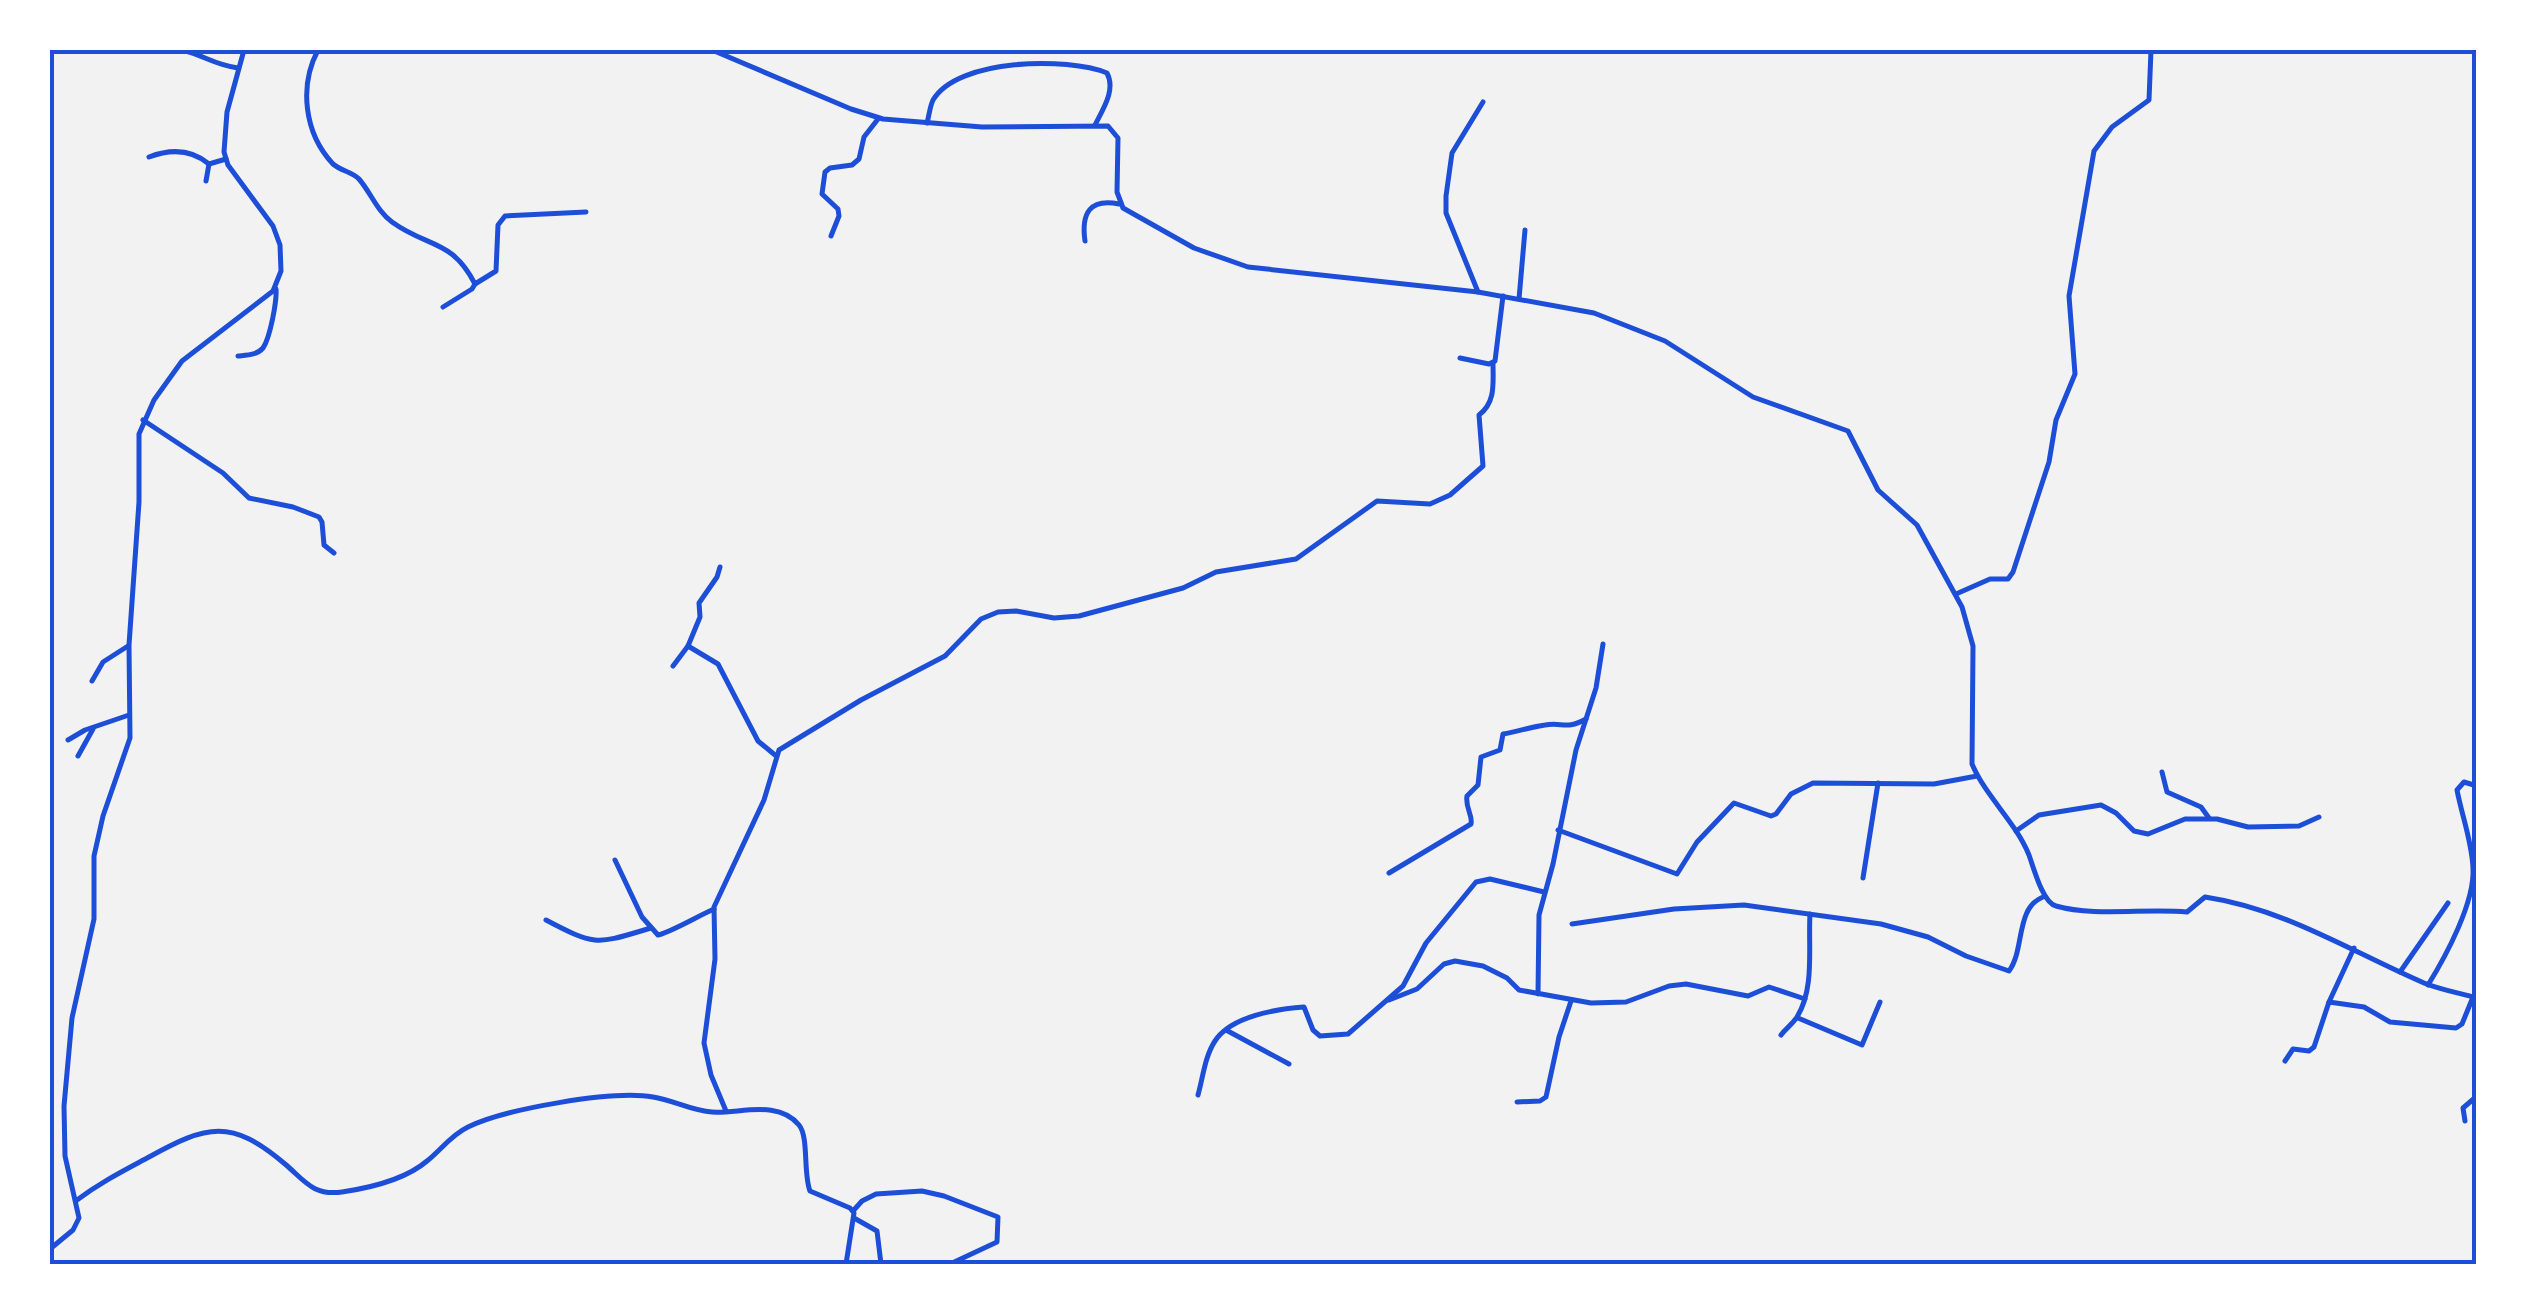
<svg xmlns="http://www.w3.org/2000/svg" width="2527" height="1314" font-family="'Sofia Sans Condensed',sans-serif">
<rect width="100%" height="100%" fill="#f2f2f2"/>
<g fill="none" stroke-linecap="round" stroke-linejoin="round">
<g stroke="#1d4ed8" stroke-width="5">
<path d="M182,50C206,56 212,64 238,68"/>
<path d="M318,50C299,86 304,133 333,164C341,171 353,172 359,179C371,193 377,211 392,222C428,248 452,239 475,284L496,271L498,225L505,216L586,212"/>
<path d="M712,50L851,109L883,119L982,127L1108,126L1118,138L1117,192L1123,208L1194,248L1248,267L1478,292L1594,313L1665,341L1753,397L1848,431L1878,490L1917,525L1962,607L1973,646L1972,764C1986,797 2015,821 2029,855C2034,869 2043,903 2056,906C2095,917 2146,908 2187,912L2205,897C2285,909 2350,951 2424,983C2441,990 2460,993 2477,998"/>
<path d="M927,123C929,116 930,106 933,100C958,58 1068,57 1107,73C1116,90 1103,109 1095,125"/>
<path d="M149,157C170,149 191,149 209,164"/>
<path d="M206,181L209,164L226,159"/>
<path d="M831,236L839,216L838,209L822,194L825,172L830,168L852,165L859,159L864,137L878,119"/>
<path d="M1085,241C1081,213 1090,198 1119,204"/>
<path d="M1478,292L1446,213V196L1452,153L1483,102"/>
<path d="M1519,299L1525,230"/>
<path d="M443,307L472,289L475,284"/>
<path d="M238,356C247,355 257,355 263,348C270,338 277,301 276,289"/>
<path d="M1460,358L1489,364L1495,361L1503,296"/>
<path d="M143,420L223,473L249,498L293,507L319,517L322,522L324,545L334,553"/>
<path d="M720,567L717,577L699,603L700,617L688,646L718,664L758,741L775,755"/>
<path d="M1956,594L1990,579H2008L2013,572L2049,462L2056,420L2075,374L2069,296L2094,151L2112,127L2149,100L2151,50"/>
<path d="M673,666L688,646"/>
<path d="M92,681L103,662L128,646"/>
<path d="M68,740L85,730L129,715"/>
<path d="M78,756L93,729"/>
<path d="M2162,772L2167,792L2201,807L2209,818"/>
<path d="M1558,830L1677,874L1697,842L1734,803L1771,816L1776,814L1791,794L1813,783L1934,784L1977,776"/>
<path d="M2016,831L2039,815L2101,805L2116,813L2134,831L2148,834L2185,819H2217L2248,827L2299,826L2319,817"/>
<path d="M615,860L642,917L658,935C669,933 700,915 714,909"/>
<path d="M1389,873L1471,824C1473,815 1465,808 1467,796L1478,785L1481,757L1500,750L1503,734C1517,732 1530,727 1545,725C1563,722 1566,730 1586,719"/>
<path d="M1863,878L1878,783"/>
<path d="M546,920C597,947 597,944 651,928"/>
<path d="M1572,924L1674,909L1744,905L1881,924L1928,937L1966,956L2009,971C2025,950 2015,908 2043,897"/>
<path d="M2400,972L2448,903"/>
<path d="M2428,985C2446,956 2475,902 2473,868C2472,842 2462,816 2457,790L2464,782L2477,786"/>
<path d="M1538,994L1539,915L1553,864L1576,750L1596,688L1603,644"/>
<path d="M1389,1000L1417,989L1444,964L1455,961L1483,966L1507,978L1519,990L1591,1003L1626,1002L1669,986L1686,984L1748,996L1769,987L1805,999"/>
<path d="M2329,1002L2354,948"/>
<path d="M1798,1018L1862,1045L1880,1002"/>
<path d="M1226,1030L1289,1064"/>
<path d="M1781,1035C1786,1028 1792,1025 1797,1017C1815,988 1808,947 1810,914"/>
<path d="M2285,1061L2293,1049L2309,1051L2314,1047L2329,1002L2364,1007L2390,1022L2456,1028L2462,1024L2473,997"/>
<path d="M1198,1095C1203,1077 1205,1056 1215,1041C1231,1016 1277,1009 1304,1007L1313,1030L1320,1036L1348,1034L1403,986L1426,943L1476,882L1490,879L1544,892"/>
<path d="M1517,1102L1540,1101L1546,1097L1559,1037L1571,1001"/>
<path d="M726,1111L711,1075L704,1043L715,959L714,907L764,800L779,750L861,700L945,656L981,619L998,612L1016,611L1054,618L1079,616L1183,588L1216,572L1296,559L1377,501L1430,504L1450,495L1483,466L1479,415C1496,402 1493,383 1493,363"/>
<path d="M2465,1121L2463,1108L2477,1096"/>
<path d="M77,1200C101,1182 123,1171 149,1157C207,1125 231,1118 285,1164C305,1181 313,1196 342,1192C369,1188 406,1179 427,1161C441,1150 451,1135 468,1127C505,1109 612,1090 653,1097C673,1100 692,1111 712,1112C739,1114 778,1099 799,1125C809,1137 803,1173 810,1191L850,1208L854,1213L846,1264"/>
<path d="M853,1211L862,1201L876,1194L922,1191L944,1196L998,1217L997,1242L950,1264"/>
<path d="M854,1218L877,1231L881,1264"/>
<path d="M50,1249L73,1230L79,1218L65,1156L64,1106L72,1018L94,919V856L103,816L130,738L129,645L139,502V434L154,400L182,361L273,291L281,271L280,245L273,226L228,165L224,152L227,112L244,50"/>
</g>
</g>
<rect width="2527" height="1314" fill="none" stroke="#ffffff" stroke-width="105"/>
<rect x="52" y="52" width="2422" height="1210" fill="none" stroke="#1d4ed8" stroke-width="4"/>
</svg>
